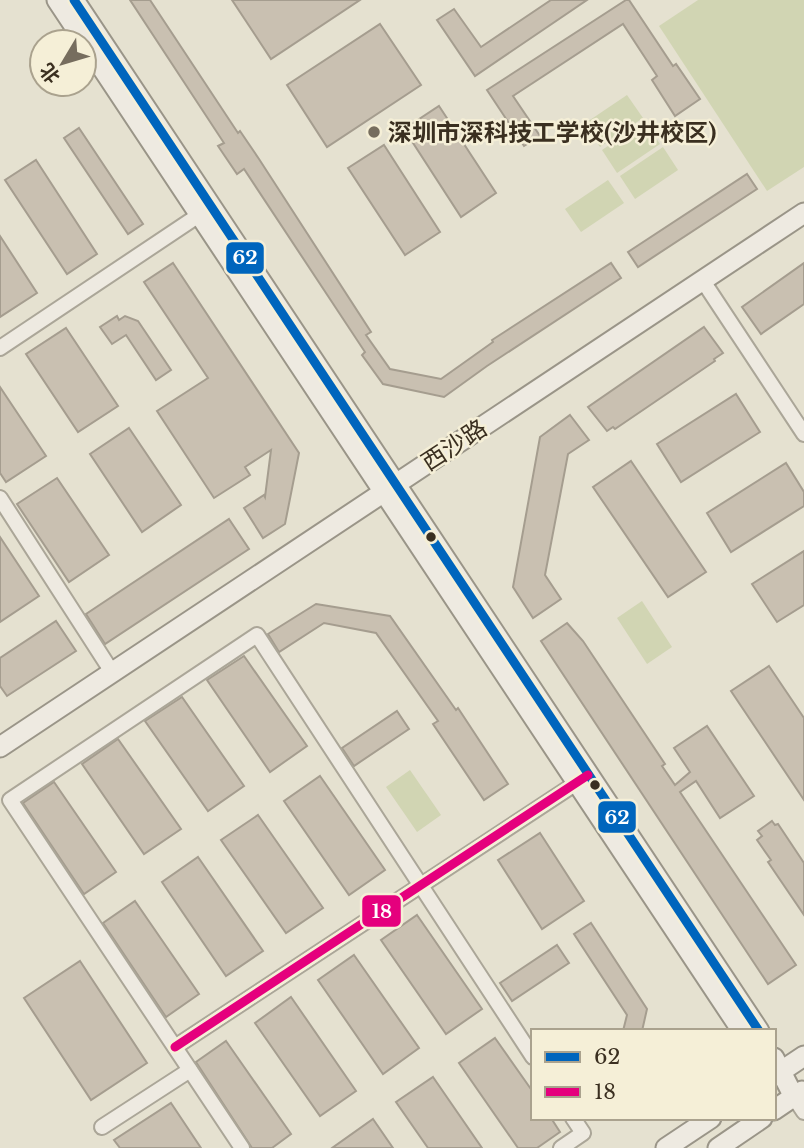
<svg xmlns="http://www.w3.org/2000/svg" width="804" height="1148" font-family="'Libre Baskerville','Noto Sans SC',serif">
<rect width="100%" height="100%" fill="#e5e1d0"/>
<g fill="#d1d5b3">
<path d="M698,0H804V167L767,191L659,26Z"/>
<path d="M627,95L643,118L600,147L584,124Z"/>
<path d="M645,121L660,144L617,173L602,150Z"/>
<path d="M663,147L678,170L635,199L620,176Z"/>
<path d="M608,180L624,203L581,232L565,209Z"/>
<path d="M642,601L672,647L647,664L617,618Z"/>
<path d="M410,770L441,815L417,832L386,787Z"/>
</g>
<g fill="#c9c0b1" stroke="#a59d8f" stroke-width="2">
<path d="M130,0H150L238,133L240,131L259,159L371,332L366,335L390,369L441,379L493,342L492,340L611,263L621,278L487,366L444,397L383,384L362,355L365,352L244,169L237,174L218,146L224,143Z"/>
<path d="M232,0H360L271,59Z"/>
<path d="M551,0H587L475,76L437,20L454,9L481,47Z"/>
<path d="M626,0H629L673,66L676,64L700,99L675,116L652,80L657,76L623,24L513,96L540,136L524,146L487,90Z"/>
<path d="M380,24L421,85L327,147L287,85Z"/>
<path d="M439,106L496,193L461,217L404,129Z"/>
<path d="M79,128L143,224L128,234L64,138Z"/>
<path d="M384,145L440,232L405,255L348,168Z"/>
<path d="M36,160L97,254L67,274L5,180Z"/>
<path d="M747,174L757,189L638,267L628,252Z"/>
<path d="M0,236L37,293L0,317Z"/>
<path d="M173,263L299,453L285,524L263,538L244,508L264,495L265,497L271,450L245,467L250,475L214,498L157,411L208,378L144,282Z"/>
<path d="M804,263V304L761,334L742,307Z"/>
<path d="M117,316L119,320L125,316L138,321L171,370L156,380L126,335L112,344L100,327Z"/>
<path d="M704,327L723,353L714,359L715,361L615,429L613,427L607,431L588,407Z"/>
<path d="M66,328L118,406L78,432L26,354Z"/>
<path d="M0,387L46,456L6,482L0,473Z"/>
<path d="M736,394L760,432L681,482L657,444Z"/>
<path d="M570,415L589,440L568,454L545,575L561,599L533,618L513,587L540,437Z"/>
<path d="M129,428L181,505L142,532L90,454Z"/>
<path d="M631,461L706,572L668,597L593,487Z"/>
<path d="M786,463L804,492V506L731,552L707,513Z"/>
<path d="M57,478L109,555L69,582L17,504Z"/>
<path d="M229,519L249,549L105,644L86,614Z"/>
<path d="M0,537L39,596L0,622Z"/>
<path d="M804,551V605L777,622L752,584Z"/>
<path d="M316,604L390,616L456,710L458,708L508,784L484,800L433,724L438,721L376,633L324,623L279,652L268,634Z"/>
<path d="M56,621L76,651L7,696L0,686V658Z"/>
<path d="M567,623L583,641L665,764L662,766L675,785L690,772L674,748L707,726L754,796L720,818L696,781L680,792L796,965L768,984L541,641Z"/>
<path d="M244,656L307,746L270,772L207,680Z"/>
<path d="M769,666L804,718V800L731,691Z"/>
<path d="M182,697L244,786L208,811L145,721Z"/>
<path d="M397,711L409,729L354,766L342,748Z"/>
<path d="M118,739L181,829L144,854L82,764Z"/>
<path d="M320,776L385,870L349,895L284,801Z"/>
<path d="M54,782L116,872L84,894L23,803Z"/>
<path d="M258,815L323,908L286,933L221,840Z"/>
<path d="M772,821L775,825L778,824L804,863V915L768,862L771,860L757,840L762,836L758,831Z"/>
<path d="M540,833L584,901L542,929L498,860Z"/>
<path d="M198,857L263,951L226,976L162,882Z"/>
<path d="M135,901L199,994L166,1017L103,923Z"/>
<path d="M417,915L482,1009L446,1034L381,940Z"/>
<path d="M591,923L647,1009L642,1031H623L627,1015L574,934Z"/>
<path d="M557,945L569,963L512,1001L500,983Z"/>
<path d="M354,955L419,1048L383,1074L318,980Z"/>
<path d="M80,961L147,1063L91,1100L24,998Z"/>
<path d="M291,997L356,1091L320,1116L255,1023Z"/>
<path d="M495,1038L533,1092V1118H551L560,1132L537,1148H518L459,1063Z"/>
<path d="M226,1041L291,1134L272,1148H252L196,1062Z"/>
<path d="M433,1077L482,1148H428L396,1102Z"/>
<path d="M171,1103L201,1148H120L114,1140Z"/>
<path d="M373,1119L393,1148H332Z"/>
</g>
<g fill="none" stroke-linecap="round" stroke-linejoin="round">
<defs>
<g id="street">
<path d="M703,281L804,434"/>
<path d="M0,348L205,211"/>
<path d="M0,498L112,672"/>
<path d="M175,1047L584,778"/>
<path d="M794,1097L804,1112"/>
<path d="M102,1127L190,1070"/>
<path d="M242,1148L10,800L257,635L533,1057"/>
<path d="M561,1148L583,1133L573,1118"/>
</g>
<g id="secondary">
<path d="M57,0L742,1031"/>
<path d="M74,0L759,1031"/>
<path d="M0,747L804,213"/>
<path d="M774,1058L794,1097"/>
<path d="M774,1076L804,1056"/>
<path d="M774,1110L802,1091"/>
<path d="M666,1148L711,1118"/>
<path d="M718,1148L762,1118"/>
</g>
</defs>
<use href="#street" stroke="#aba698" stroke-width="18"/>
<use href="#secondary" stroke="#9a9588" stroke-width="23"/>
<use href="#street" stroke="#eeeae1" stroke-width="14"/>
<use href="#secondary" stroke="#eeeae1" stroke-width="19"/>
<defs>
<path id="bus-1" d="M74,0L759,1031"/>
<path id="bus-2" d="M175,1047L588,775"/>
</defs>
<use href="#bus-1" stroke="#f5efd7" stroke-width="14"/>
<use href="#bus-2" stroke="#f5efd7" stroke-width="14"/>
<use href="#bus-1" stroke="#0065bd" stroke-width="9"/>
<use href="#bus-2" stroke="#e5007d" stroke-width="9"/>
</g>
<circle fill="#766d5e" stroke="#f5efd7" stroke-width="2.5" cx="374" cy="132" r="7"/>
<g fill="#3a2f20" stroke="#f5efd7" stroke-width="2.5">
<circle cx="431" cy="537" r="6"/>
<circle cx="595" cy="785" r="6"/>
</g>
<g text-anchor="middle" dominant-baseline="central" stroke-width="5" stroke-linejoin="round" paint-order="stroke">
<g font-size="24" font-weight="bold" fill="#3a2f20" stroke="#f5efd7" text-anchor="start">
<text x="388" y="132">深圳市深科技工学校(沙井校区)</text>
</g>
<g font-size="24" fill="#3a2f20" stroke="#f5efd7">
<text transform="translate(454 445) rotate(-33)">西沙路</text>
</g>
</g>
<g stroke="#f5efd7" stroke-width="2.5">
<rect x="225" y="241" width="40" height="34" rx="7" fill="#0065bd"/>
<rect x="597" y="800" width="40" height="34" rx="7" fill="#0065bd"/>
<rect x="361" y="894" width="41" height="34" rx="7" fill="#e5007d"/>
</g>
<g font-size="19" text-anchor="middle" font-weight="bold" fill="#fff">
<text x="245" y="264">62</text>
<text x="617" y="824">62</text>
<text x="382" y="918">18</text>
</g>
<rect x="531" y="1029" width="245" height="91" fill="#f5efd7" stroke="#aaa28e" stroke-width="2"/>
<rect x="545" y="1052" width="35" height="10" fill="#0065bd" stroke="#aaa28e" stroke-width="2"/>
<text x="594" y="1064" font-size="21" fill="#3a2f20">62</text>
<rect x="545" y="1087" width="35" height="10" fill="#e5007d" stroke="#aaa28e" stroke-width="2"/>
<text x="594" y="1099" font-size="21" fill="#3a2f20">18</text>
<g transform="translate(63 63) rotate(232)"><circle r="33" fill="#f5efd7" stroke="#aaa28e" stroke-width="2"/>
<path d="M0-5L12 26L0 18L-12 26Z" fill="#766d5e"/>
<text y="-10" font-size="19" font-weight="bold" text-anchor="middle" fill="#3a2f20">北</text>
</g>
</svg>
